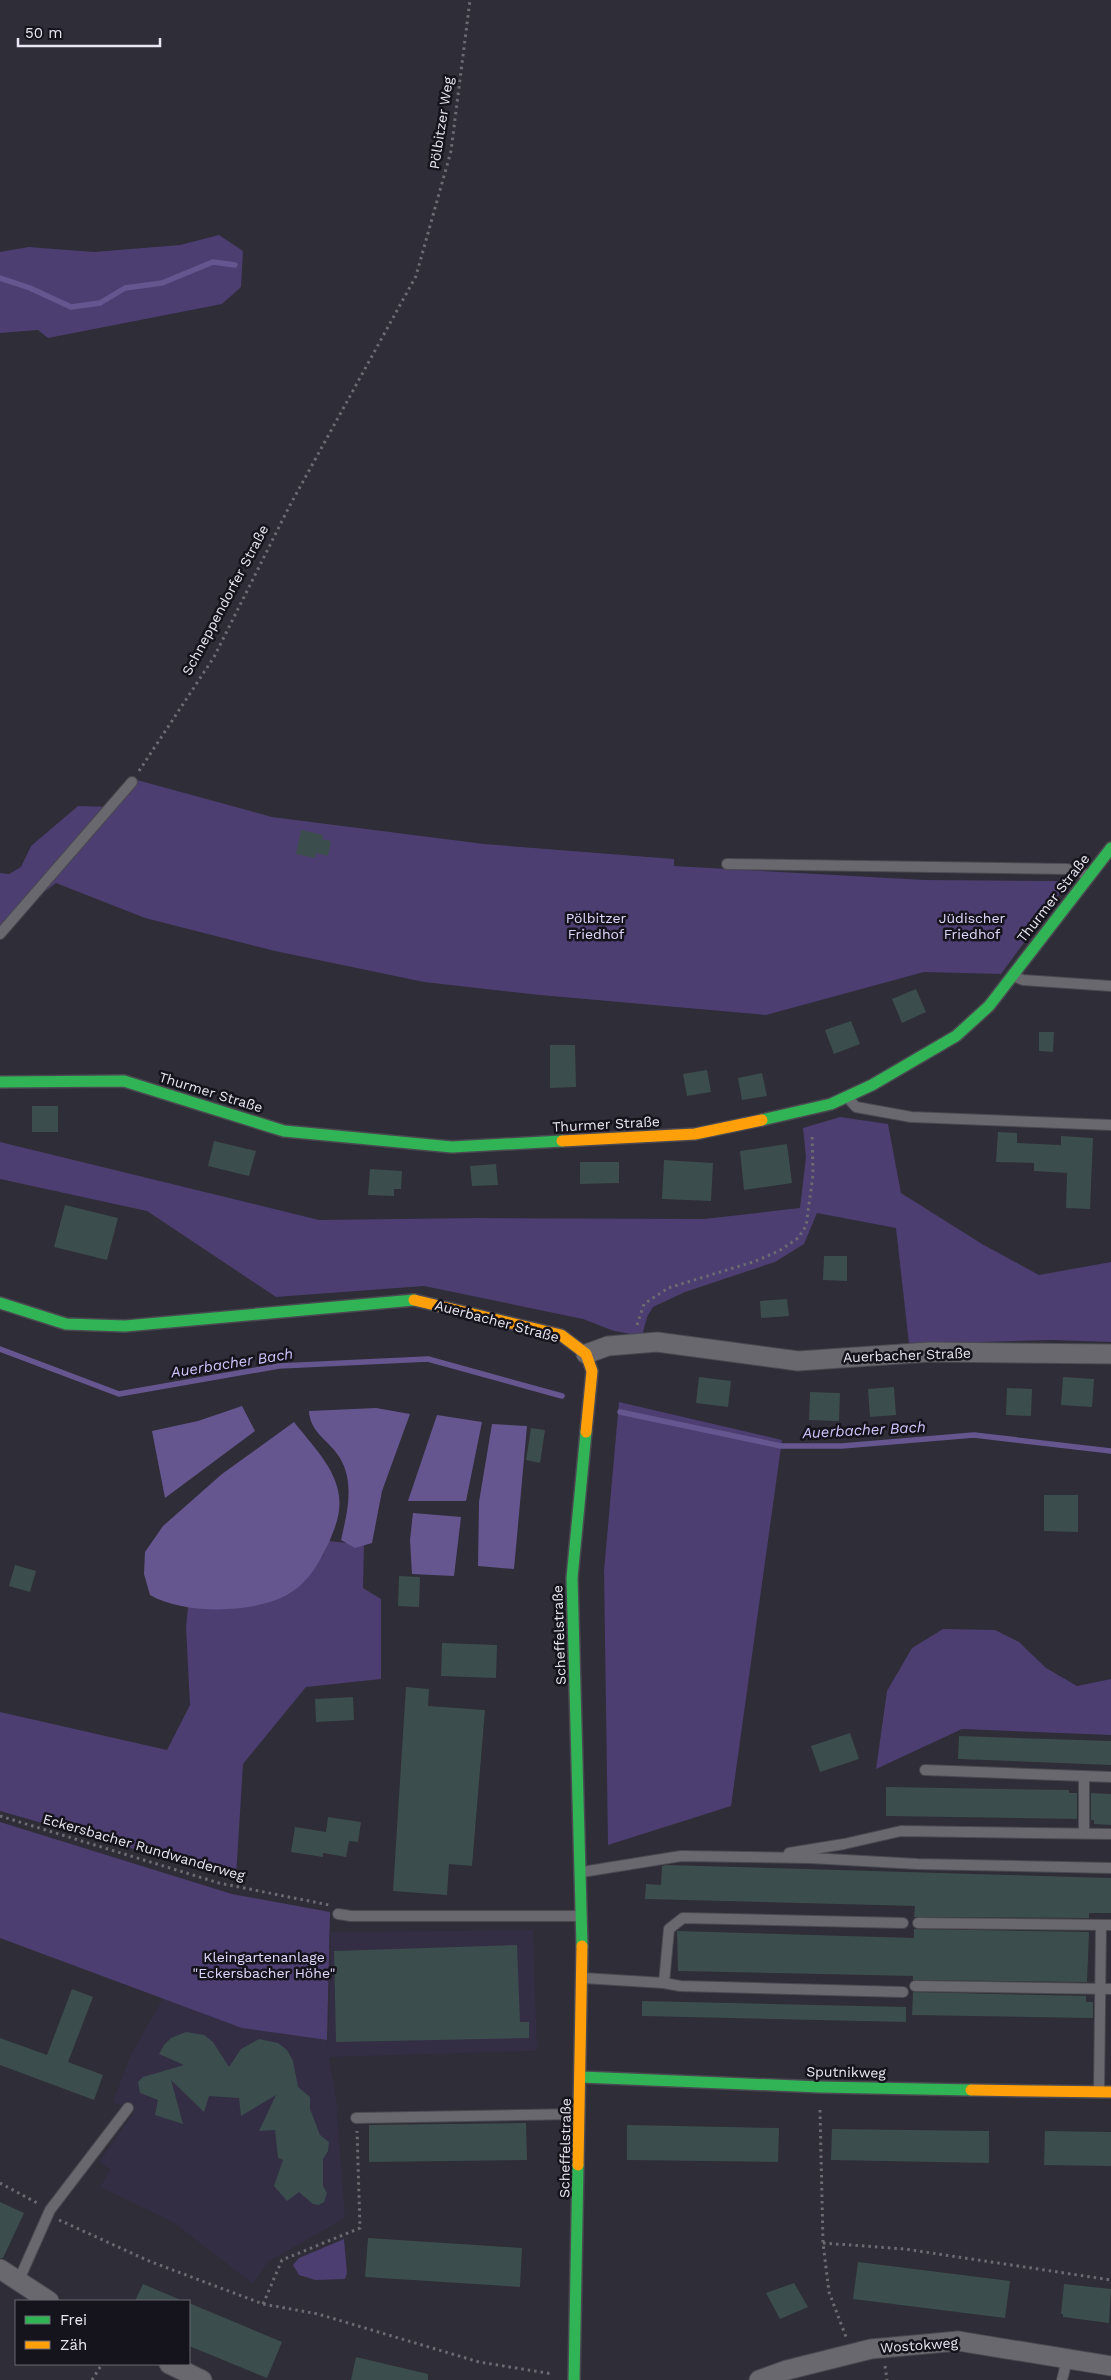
<svg xmlns="http://www.w3.org/2000/svg" width="1111" height="2380" font-family="'Work Sans',sans-serif">
<rect width="100%" height="100%" fill="#2f2d37"/>
<path fill="#332e44" d="M533,1930L537,2051L329,2057L336,2097L345,2218L268,2262L253,2284L173,2222L100,2187L110,2170L99,2162L135,2111L113,2102L130,2056L165,1995L242,2028L327,2040L328,2046L331,1932Z"/>
<g fill="#4c3e70">
<path d="M219,235L243,251L241,287L222,304L48,338L38,330L0,333V252L29,247L94,252L180,245Z"/>
<path d="M137,780L272,817L484,844L674,859V866L925,880L1069,881L1001,974L924,972L766,1015L540,995L424,982L275,951L145,918L56,883L0,925V873L9,874L21,867L31,846L78,806L116,807Z"/>
<path d="M840,1117L888,1124L901,1193L982,1244L1039,1275L1111,1262V1342L1052,1340L909,1344L896,1228L817,1213L804,1244L775,1262L685,1292L653,1307L647,1317L642,1336L614,1331L583,1319L424,1286L276,1297L147,1211L0,1179V1142L319,1220L477,1218L704,1219L800,1208L806,1157L803,1128Z"/>
<path d="M619,1402L782,1440L731,1806L608,1845L604,1571Z"/>
<path d="M329,1541L364,1545L363,1588L381,1599V1679L306,1687L243,1764L236,1878L0,1811V1712L167,1750L190,1705L186,1627L188,1607L230,1609L322,1557Z"/>
<path d="M943,1629L995,1630L1019,1642L1046,1668L1077,1686L1111,1679V1735L962,1729L876,1769L887,1691L912,1648Z"/>
<path d="M0,1822L232,1894L330,1912L327,2040L242,2028L0,1938Z"/>
<path d="M344,2239L347,2273L345,2279L315,2280L299,2275L293,2265L299,2258Z"/>
</g>
<g fill="#665690">
<path d="M242,1406L255,1431L165,1498L152,1431L198,1421Z"/>
<path d="M376,1408L410,1414L382,1491L372,1543L355,1548L341,1540C347,1513 355,1484 340,1458C329,1440 310,1433 309,1411Z"/>
<path d="M437,1415L482,1422L466,1501H408Z"/>
<path d="M294,1422C311,1444 336,1468 339,1496C341,1513 336,1525 330,1540C320,1561 310,1581 290,1593C256,1614 184,1615 150,1595L144,1574L145,1552L163,1526L222,1474Z"/>
<path d="M492,1424L527,1426L514,1569L478,1566L479,1502Z"/>
<path d="M413,1513L461,1517L454,1576L412,1574L410,1540Z"/>
</g>
<g fill="none" stroke-linecap="round" stroke-linejoin="round">
<g stroke="#665690" stroke-width="5.5">
<path d="M0,278L30,288L71,307L100,303L125,288L162,283L213,262L235,265"/>
<path d="M0,1349L119,1394L279,1366L428,1359L562,1396"/>
<path d="M620,1412L781,1446H842L974,1435L1111,1451"/>
</g>
</g>
<g fill="#3c4d4d">
<path d="M301,830L323,835L322,839L331,841L328,856L316,853L315,858L296,854Z"/>
<path d="M916,989L926,1012L902,1023L892,999Z"/>
<path d="M851,1021L860,1044L834,1054L825,1030Z"/>
<path d="M1039,1032H1054L1053,1052L1039,1051Z"/>
<path d="M550,1045H575L576,1087L550,1088Z"/>
<path d="M707,1070L711,1092L687,1096L683,1074Z"/>
<path d="M762,1073L767,1096L742,1100L738,1078Z"/>
<rect x="32" y="1106" width="26" height="26"/>
<path d="M998,1132L1017,1133V1143L1061,1145V1136L1093,1138L1090,1209L1066,1208L1067,1173L1034,1171V1163L996,1162Z"/>
<path d="M214,1141L256,1151L249,1176L208,1166Z"/>
<path d="M787,1144L792,1183L744,1190L740,1151Z"/>
<path d="M664,1160L713,1163L711,1201L662,1199Z"/>
<path d="M580,1162H619V1183L580,1184Z"/>
<path d="M496,1164L498,1185L472,1186L470,1166Z"/>
<path d="M370,1169L402,1171L401,1189H394V1196L368,1195Z"/>
<path d="M65,1205L118,1218L107,1260L54,1247Z"/>
<path d="M824,1256H847V1281L823,1280Z"/>
<path d="M787,1299L789,1316L761,1318L760,1301Z"/>
<path d="M699,1377L731,1381L728,1407L696,1403Z"/>
<path d="M1063,1377L1094,1379L1092,1407L1061,1405Z"/>
<path d="M894,1387L896,1415L870,1417L868,1389Z"/>
<path d="M1007,1388L1032,1389L1031,1416L1006,1415Z"/>
<path d="M810,1392L840,1393L839,1421L809,1420Z"/>
<path d="M531,1428L545,1430L540,1463L526,1460Z"/>
<path d="M1044,1495H1078V1532L1044,1531Z"/>
<path d="M15,1565L36,1571L30,1592L9,1586Z"/>
<path d="M399,1576L420,1577L419,1607L398,1606Z"/>
<path d="M442,1643L497,1645L496,1678L441,1676Z"/>
<path d="M406,1687L429,1689L428,1706L485,1710L472,1866L449,1864L447,1895L393,1891Z"/>
<path d="M353,1697L354,1720L316,1722L315,1699Z"/>
<path d="M850,1733L859,1759L820,1772L811,1746Z"/>
<path d="M959,1736L1111,1741V1765L958,1759Z"/>
<path d="M886,1787L1069,1790V1793H1077V1819L886,1816Z"/>
<path d="M1091,1793L1111,1794V1825L1094,1824V1820H1091Z"/>
<path d="M328,1817L361,1822L358,1842L349,1841L346,1857L323,1853V1857L291,1852L295,1827L326,1832Z"/>
<path d="M666,1865L1111,1878V1913H1089V1918L914,1917L915,1906L645,1899L646,1884L661,1885L662,1866Z"/>
<path d="M914,1929L1089,1932L1087,1982L913,1980V1976L678,1971L677,1931L914,1938Z"/>
<path d="M517,1945L520,2022H529V2038L336,2042L334,1951Z"/>
<path d="M72,1989L93,1997L68,2062L103,2075L94,2100L0,2065V2038L47,2055Z"/>
<path d="M913,1992L1086,1996V2002H1093V2018L912,2015Z"/>
<path d="M642,2001L906,2007V2022L642,2016Z"/>
<path d="M186,2032L204,2035L213,2042L229,2067L241,2049L259,2039L278,2043L287,2050L293,2061L298,2087L310,2097V2109L320,2135L329,2142L328,2151L323,2159V2186L327,2193L324,2202L319,2205L313,2204L299,2192L287,2201L274,2186L283,2160L278,2158L275,2130L259,2131L276,2095L241,2116L239,2098L209,2096L204,2112L171,2080L183,2124L155,2115L158,2100L140,2093L138,2082L143,2077L184,2065L159,2054L164,2045L171,2038Z"/>
<path d="M526,2123L527,2160L369,2162V2125Z"/>
<path d="M627,2125L779,2128L778,2162L627,2160Z"/>
<path d="M832,2129L989,2131V2163L831,2160Z"/>
<path d="M1045,2131L1111,2132V2166L1044,2165Z"/>
<path d="M0,2202L24,2213L3,2258H0Z"/>
<path d="M368,2238L522,2248L520,2287L365,2277Z"/>
<path d="M858,2262L1010,2281L1005,2318L853,2299Z"/>
<path d="M794,2283L808,2307L780,2319L766,2293Z"/>
<path d="M143,2284L183,2301H135Z"/>
<path d="M1064,2284L1111,2289L1109,2323L1063,2317V2314H1061Z"/>
<path d="M189,2303L282,2342L267,2378L189,2346Z"/>
<path d="M356,2357L428,2374V2380H351Z"/>
</g>
<g fill="none" stroke-linecap="round" stroke-linejoin="round">
<defs>
<g id="lane">
<path d="M727,864L1067,869L1088,875"/>
<path d="M0,934L132,782"/>
<path d="M1016,977L1023,980L1111,986"/>
<path d="M847,1097L856,1107L911,1117L1111,1125"/>
<path d="M925,1770L1111,1777"/>
<path d="M1084,1833V1776"/>
<path d="M789,1853L844,1844L901,1831L1111,1834"/>
<path d="M582,1872L681,1856L810,1858L918,1864L1111,1868"/>
<path d="M338,1914L351,1916H581"/>
<path d="M918,1923L1111,1925"/>
<path d="M583,1978L664,1983L680,1986L903,1992"/>
<path d="M664,1983L669,1929L683,1918L903,1923"/>
<path d="M915,1986L1111,1989"/>
<path d="M1099,2091L1101,1925"/>
<path d="M356,2118L577,2114"/>
<path d="M18,2282L50,2210L128,2108"/>
<path d="M1062,2380L1067,2360"/>
</g>
<g id="street">
<path d="M586,1354L608,1346L657,1342L798,1361L930,1352L1111,1354"/>
<path d="M0,2269L49,2301"/>
<path d="M169,2364L202,2380"/>
<path d="M759,2380L787,2370L871,2349L958,2341L1111,2366"/>
</g>
<g id="fast">
<path d="M0,1082L124,1081L284,1131L452,1147L562,1141"/>
<path d="M762,1120L831,1104L872,1085L956,1036L989,1006L1111,848"/>
<path d="M0,1303L66,1324L125,1326L414,1300"/>
<path d="M582,1946L572,1578L586,1432"/>
<path d="M581,2077L820,2087L971,2090"/>
<path d="M574,2380L578,2165"/>
</g>
<g id="slow">
<path d="M562,1141L695,1134L762,1120"/>
<path d="M414,1300L561,1335L586,1354L592,1371L586,1432"/>
<path d="M971,2090L1111,2092"/>
<path d="M578,2165L582,1946"/>
</g>
</defs>
<use href="#lane" stroke="#4a4951" stroke-width="12"/>
<use href="#street" stroke="#4a4951" stroke-width="21"/>
<use href="#fast" stroke="#4a4951" stroke-width="14"/>
<use href="#slow" stroke="#4a4951" stroke-width="14"/>
<g stroke="#6c6b72" stroke-width="3" stroke-dasharray="2.5 4" stroke-linecap="butt">
<path d="M139,771L214,657L289,507L416,276L451,151L470,0"/>
<path d="M637,1325L644,1304L668,1288L753,1262L779,1251L798,1238L806,1226L813,1175L812,1133"/>
<path d="M0,1816L219,1883L329,1905"/>
<path d="M820,2110L823,2243L829,2292L846,2337"/>
<path d="M0,2183L39,2204"/>
<path d="M59,2220L149,2261L263,2304L318,2314L479,2362L553,2374"/>
<path d="M823,2243L905,2249L1111,2280"/>
<path d="M263,2304L282,2260L360,2228L357,2131"/>
<path d="M885,2366L887,2380"/>
<path d="M92,2380L102,2364"/>
</g>
<use href="#lane" stroke="#69686f" stroke-width="10"/>
<use href="#street" stroke="#69686f" stroke-width="19"/>
<use href="#fast" stroke="#30b455" stroke-width="11"/>
<use href="#slow" stroke="#ff9f0a" stroke-width="11"/>
</g>
<g text-anchor="middle" dominant-baseline="central" stroke-width="5" stroke-linejoin="round" paint-order="stroke">
<g font-size="14" fill="#e9e7f3" stroke="#15131b">
<text transform="translate(441 123) rotate(-81)">Pölbitzer Weg</text>
<text transform="translate(225 600) rotate(-62)">Schneppendorfer Straße</text>
<text transform="translate(1053 898) rotate(-52)">Thurmer Straße</text>
<text transform="translate(211 1092) rotate(17)">Thurmer Straße</text>
<text transform="translate(606 1124) rotate(-3)">Thurmer Straße</text>
<text transform="translate(497 1321) rotate(15)">Auerbacher Straße</text>
<text transform="translate(907 1355) rotate(-2)">Auerbacher Straße</text>
<text transform="translate(559 1635) rotate(-92)">Scheffelstraße</text>
<text transform="translate(144 1847) rotate(16)">Eckersbacher Rundwanderweg</text>
<text transform="translate(846 2072) rotate(1)">Sputnikweg</text>
<text transform="translate(565 2148) rotate(-89)">Scheffelstraße</text>
<text transform="translate(919 2345) rotate(-4)">Wostokweg</text>
</g>
<g font-size="14" fill="#e0d8fd" stroke="#15131b">
<text x="596" y="918">Pölbitzer<tspan x="596" dy="16">Friedhof</tspan></text>
<text x="972" y="918">Jüdischer<tspan x="972" dy="16">Friedhof</tspan></text>
<text x="264" y="1957">Kleingartenanlage<tspan x="264" dy="16">"Eckersbacher Höhe"</tspan></text>
</g>
<g font-size="15" font-style="italic" fill="#d1c5fc" stroke="#15131b">
<text transform="translate(232 1363) rotate(-9)">Auerbacher Bach</text>
<text transform="translate(864 1430) rotate(-3)">Auerbacher Bach</text>
</g>
</g>
<rect x="15" y="2300" width="175" height="65" fill="#15131b" stroke="#6a6871"/>
<rect x="25" y="2316" width="25" height="8" fill="#30b455" stroke="#6a6871"/>
<text x="60" y="2325" font-size="15" fill="#e9e7f3">Frei</text>
<rect x="25" y="2341" width="25" height="8" fill="#ff9f0a" stroke="#6a6871"/>
<text x="60" y="2350" font-size="15" fill="#e9e7f3">Zäh</text>
<path d="M18 38v8h142v-8" fill="none" stroke="#e9e7f3" stroke-width="2.5"/>
<text x="25" y="38" font-size="15" fill="#e9e7f3" stroke="#15131b" stroke-width="4" paint-order="stroke">50 m</text>
</svg>
